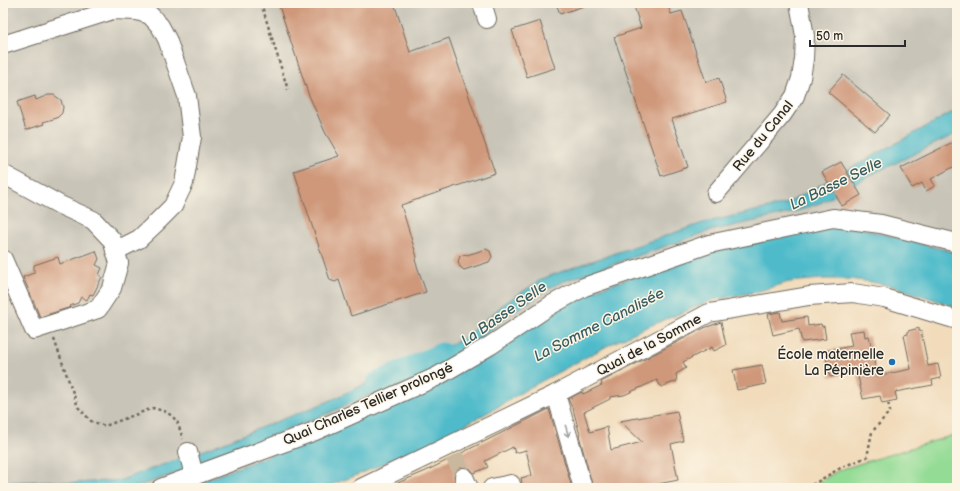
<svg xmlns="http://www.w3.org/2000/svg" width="960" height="491" font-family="'Balsamiq Sans',sans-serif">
<rect width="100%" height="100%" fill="#fcf5e5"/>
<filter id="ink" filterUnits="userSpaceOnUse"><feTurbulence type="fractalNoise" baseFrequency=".025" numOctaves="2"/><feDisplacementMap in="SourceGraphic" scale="8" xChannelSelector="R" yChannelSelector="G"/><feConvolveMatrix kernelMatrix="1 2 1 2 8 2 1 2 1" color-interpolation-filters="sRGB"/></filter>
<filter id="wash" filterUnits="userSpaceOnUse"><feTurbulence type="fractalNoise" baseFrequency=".012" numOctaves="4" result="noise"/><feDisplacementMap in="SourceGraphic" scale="16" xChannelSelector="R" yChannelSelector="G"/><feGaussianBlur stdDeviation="0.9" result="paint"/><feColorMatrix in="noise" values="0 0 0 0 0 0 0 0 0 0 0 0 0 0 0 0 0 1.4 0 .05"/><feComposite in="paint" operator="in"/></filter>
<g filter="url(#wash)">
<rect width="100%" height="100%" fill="#f1dbbb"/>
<path fill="#c8c4b8" d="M3,3H957V287L826,240L208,488H3Z"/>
<path fill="#94dc96" stroke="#608460" d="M957,434V488H810L839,470Z"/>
<g fill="#4fbbca" stroke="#3d737a">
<path d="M957,112V133L873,174L820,203L791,213L710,231L564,281L551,287L508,315L473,345L417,373L412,364L464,338L504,304L542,279L566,270L703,223L786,204L951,113Z"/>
<path d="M838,226L859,228L957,253V307L895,287L871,282L849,279H822L789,282L756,292L713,300L642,329L609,345L527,389L496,408L431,443L360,474L323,488H185L273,454L560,301L713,251Z"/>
<path d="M405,367L411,375L405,379L329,413L197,465L196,453L327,402L380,377Z"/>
<path d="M184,457L185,470L133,488H3V482L49,481L76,483L121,480Z"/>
</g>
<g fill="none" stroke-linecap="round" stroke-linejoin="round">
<path stroke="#4fbbca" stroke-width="23" d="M378,383L442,354"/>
</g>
<g id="blocks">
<g fill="#cf987a">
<path d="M278,3H394L410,52L449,38L495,173L401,205L417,257L415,260L426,292L351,316L339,280L335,282L330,280L294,171L339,156L325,132L308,93Z"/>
<path d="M556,3H587V5L560,14Z"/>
<path d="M633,3H667L671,14L682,11L706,82L719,78L727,102L672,119L688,167L661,176L614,37L641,28Z"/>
<path d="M540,21L555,68L527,77L512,30Z"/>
<path d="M843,75L890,115L875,132L828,92Z"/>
<path d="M48,95H54L61,100L63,107L62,113L57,118L43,122L44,124L26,130L17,102L35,96L36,100Z"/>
<path d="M957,140V165L931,179L935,186L926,191L922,183L912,188L901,168Z"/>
<path d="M841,162L861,195L842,206L822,172Z"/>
<path d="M486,249L490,251L492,257L489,262L464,270L460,267L458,262L460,256L466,254L467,255Z"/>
<path d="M96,251L99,259L96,265L102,268L99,275L102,277L93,295L90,294L87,300L81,297L78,303L70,306L71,307L40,317L23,277L34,273V265L58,257L60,264Z"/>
<path d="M780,312L782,321L807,317L808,326L821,324L822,327L824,326L826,339L802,342L799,329L773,335L768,314Z"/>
<path d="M721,322L726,345L714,351L712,347L683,362L686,368L676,374L677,381L661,387L657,380L624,395L610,397V399L584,412L590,432L607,427L611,450L642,442L620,421L677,411L683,441L671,444L678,480L638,488H593L579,435H580L573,409L568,399L582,392L583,394L602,385L601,382L704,328Z"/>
<path d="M919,328V331H921L928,366L938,364L941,378L932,380L933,385L895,392L897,400L882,403L880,396L863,399L857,372L830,377L825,351L852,346L849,332L864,330L865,337L869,336L877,376L911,369L904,335L908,334V331Z"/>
<path d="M762,365L766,384L737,390L733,370Z"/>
<path d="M549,409L572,488H523L521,478L532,475L526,450L515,453L513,447L485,461L488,467L474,473L470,468L465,467L459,468L455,471L454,476L456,485L449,488H386L426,471Z"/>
</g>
</g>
</g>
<g filter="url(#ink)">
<use href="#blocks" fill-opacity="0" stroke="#70695d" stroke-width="1"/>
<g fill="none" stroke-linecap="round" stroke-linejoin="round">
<path stroke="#c9b89e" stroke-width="18" stroke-dasharray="18 9" stroke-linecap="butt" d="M454,456L464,477"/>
<defs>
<g id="minor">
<path d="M482,3L487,19"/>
<path d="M3,45L113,10L137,11L150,15L160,26L167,39L187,96L192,137L184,183L173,206L156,223L139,239L115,251"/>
<path d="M3,174L60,205L93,220L112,240L119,263L112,288L98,309L34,330L3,259"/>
<path d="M716,193L782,115L795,96L801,78L804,59L805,36L799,3"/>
<path d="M556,394L583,488"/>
<path d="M188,452L194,475"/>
<path d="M464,477L469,488"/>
<path d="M161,488L315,431L436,377L491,345L551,305L584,287L709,244L833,218L881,224L957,243"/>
<path d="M361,488L556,394L709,313L809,296L853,293L884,298L957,320"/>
<path d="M492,488L511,484"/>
</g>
</defs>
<use href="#minor" stroke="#70695d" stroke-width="20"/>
<g stroke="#70695d" stroke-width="2.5" stroke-dasharray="3 3" stroke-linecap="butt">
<path d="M261,3L288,90"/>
<path d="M54,339L78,407L91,421L105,426L153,408L167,412L177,421L183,439"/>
<path d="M807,488L842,467L867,457L872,432L890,411L888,402"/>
</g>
<use href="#minor" stroke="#fff" stroke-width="18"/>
</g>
<defs><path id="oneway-shaft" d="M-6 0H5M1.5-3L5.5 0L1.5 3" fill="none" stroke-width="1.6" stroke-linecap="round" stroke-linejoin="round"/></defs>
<use stroke="#a0a0a0" href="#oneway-shaft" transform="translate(567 431) rotate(74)"/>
</g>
<circle fill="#1f6fb2" stroke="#fcf5e5" stroke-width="1.5" cx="892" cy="362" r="4"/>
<g text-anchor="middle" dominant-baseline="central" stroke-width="3" stroke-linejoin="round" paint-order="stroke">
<g font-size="14" fill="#2b2b2b" stroke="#fcf5e5">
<text transform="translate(763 136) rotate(-51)">Rue du Canal</text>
<text transform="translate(649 345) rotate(-28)">Quai de la Somme</text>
<text transform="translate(368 404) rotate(-24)">Quai Charles Tellier prolongé</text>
</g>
<g font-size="14" fill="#2b2b2b" stroke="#fcf5e5" text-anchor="end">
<text x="884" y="354">École maternelle<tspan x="884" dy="16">La Pépinière</tspan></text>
</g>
<g font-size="15" font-style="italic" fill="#385d63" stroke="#fcf5e5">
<text transform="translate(836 184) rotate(-26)">La Basse Selle</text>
<text transform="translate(504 314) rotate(-35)">La Basse Selle</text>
<text transform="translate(599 325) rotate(-27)">La Somme Canalisée</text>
</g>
</g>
<rect width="960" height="491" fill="none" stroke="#fcf5e5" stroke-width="16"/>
<path d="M810 40v6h95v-6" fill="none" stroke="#2b2b2b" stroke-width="2"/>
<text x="816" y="40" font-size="12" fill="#2b2b2b" stroke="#fcf5e5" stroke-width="3" paint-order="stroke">50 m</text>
</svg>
